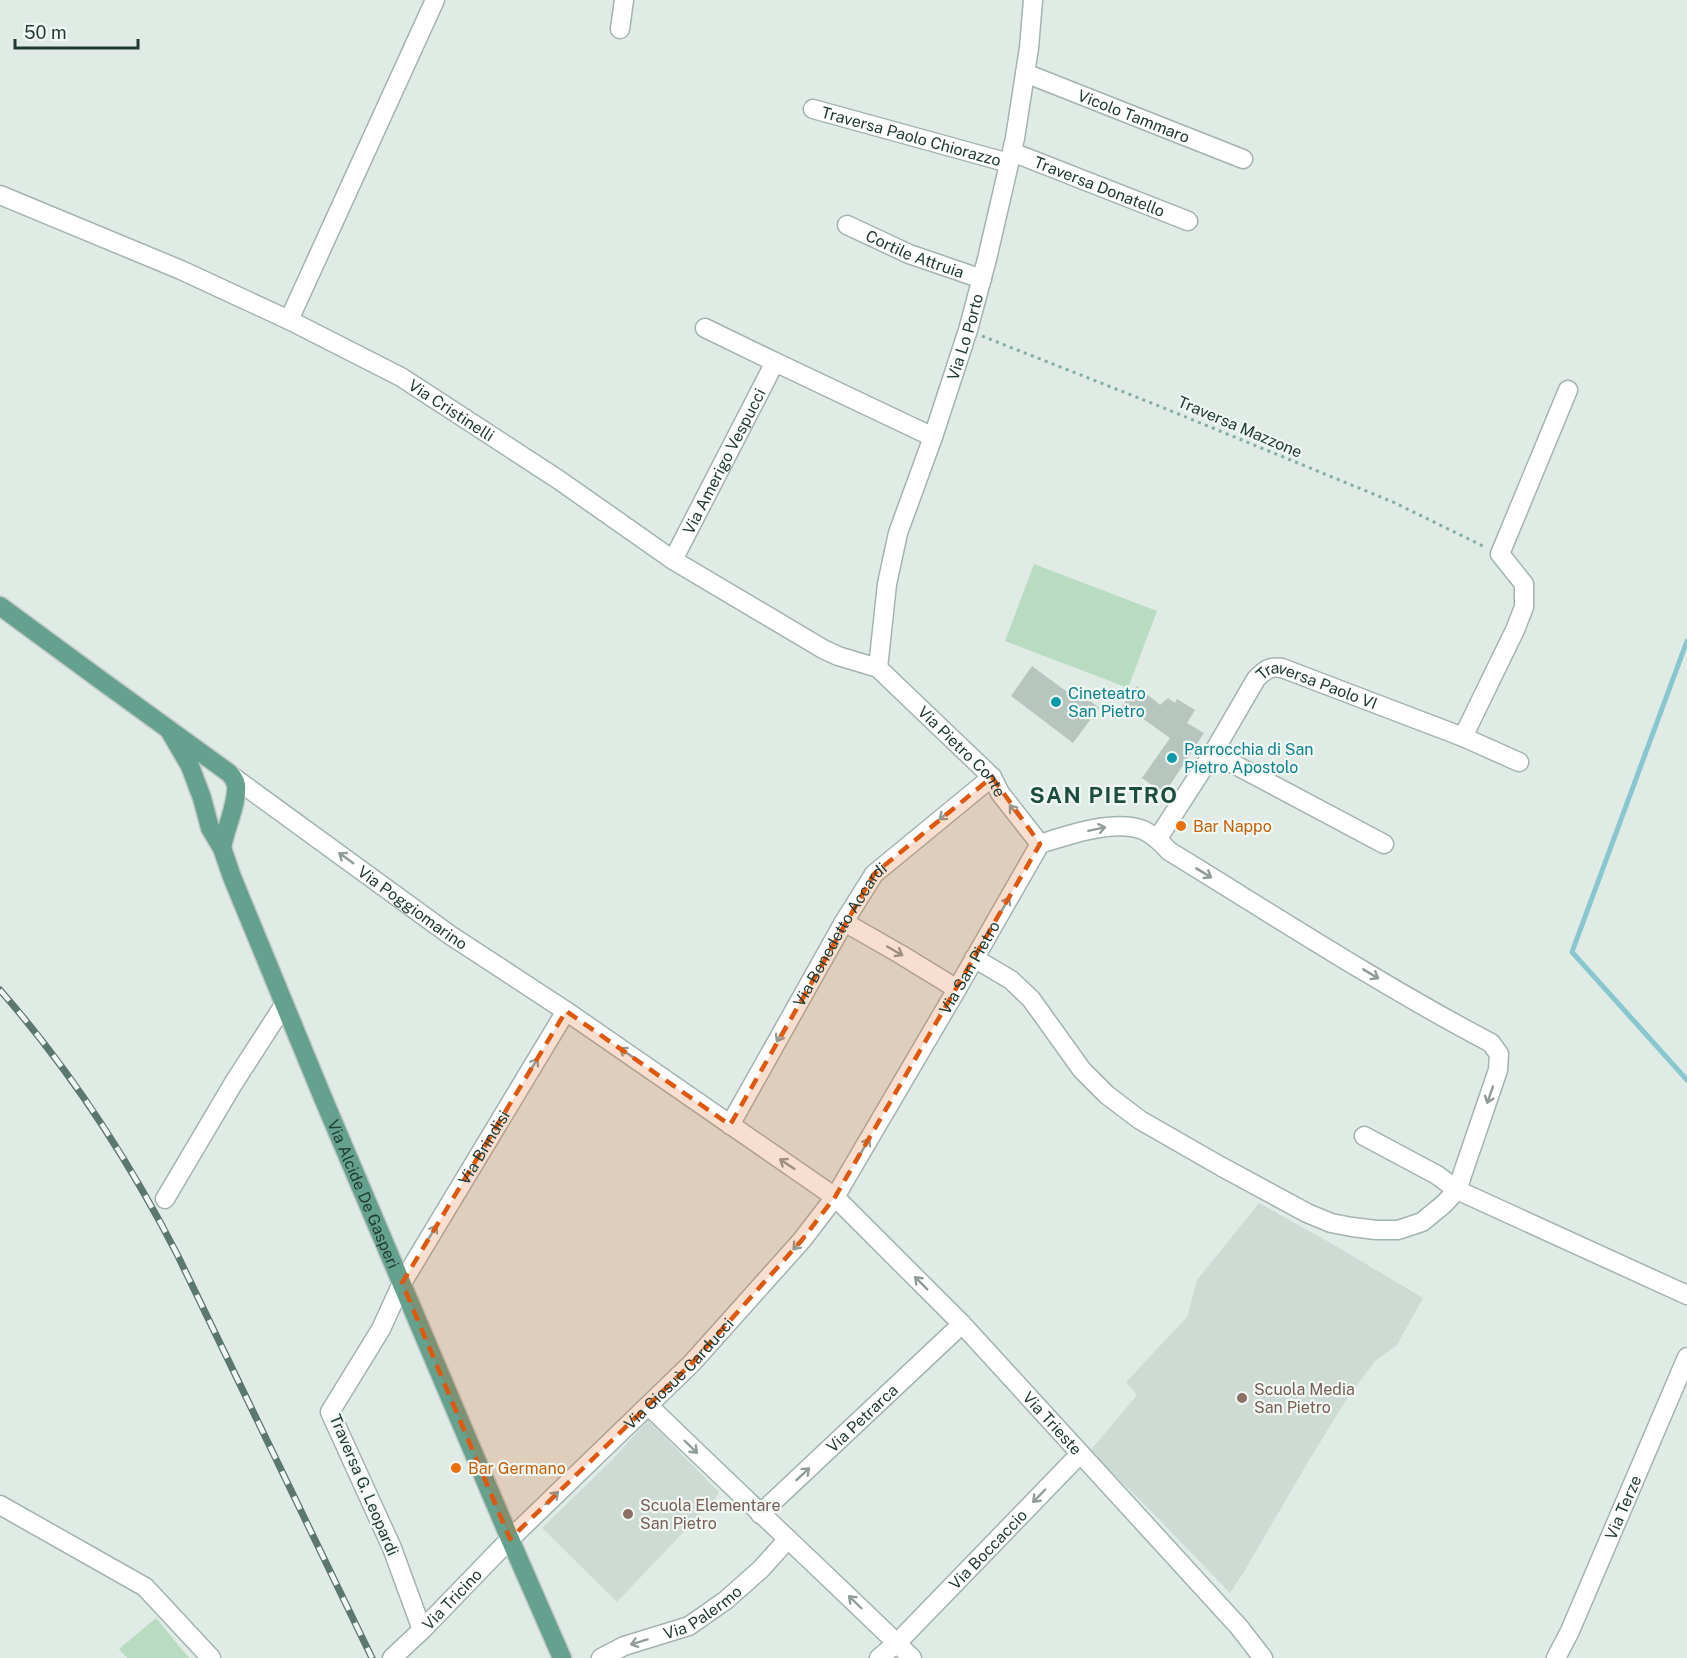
<svg xmlns="http://www.w3.org/2000/svg" width="1687" height="1658" font-family="'Public Sans',sans-serif">
<rect width="100%" height="100%" fill="#e0ebe6"/>
<g fill="#cedbd5">
<path d="M1259,1203L1336,1246L1423,1298L1397,1345L1375,1361L1346,1400L1308,1462L1245,1570L1230,1593L1147,1507L1090,1451L1137,1395L1126,1382L1187,1317L1197,1280Z"/>
<path d="M648,1420L719,1492L714,1500L617,1602L542,1528L612,1460Z"/>
</g>
<g fill="#b9dcc1">
<path d="M1034,564L1157,611L1128,688L1005,641Z"/>
<path d="M156,1618L189,1658H127L119,1649Z"/>
</g>
<g fill="none" stroke-linecap="round" stroke-linejoin="round">
<path stroke="#88c7d0" stroke-width="5" d="M1687,641L1572,952L1687,1080"/>
</g>
<g fill="#b6c6bf">
<path d="M1032,666L1074,697L1078,691L1099,708L1073,743L1011,696Z"/>
<path d="M1137,686L1160,705L1168,698L1175,703L1177,699L1195,710L1187,723L1204,733L1164,794L1142,778L1170,738L1135,713L1132,718L1120,709Z"/>
</g>
<g fill="none" stroke-linecap="round" stroke-linejoin="round">
<defs>
<g id="minor">
<path d="M620,29L624,0"/>
<path id="s1" d="M1025,73L1243,159"/>
<path id="s2" d="M813,109L1009,163"/>
<path id="s3" d="M1012,152L1188,221"/>
<path id="s4" d="M0,195L181,270L289,320L401,377L559,480L673,560L823,649L838,656L878,668L992,777L1000,793L1040,844"/>
<path id="s5" d="M847,225L909,254L982,279"/>
<path d="M289,320L435,0"/>
<path d="M705,328L775,362"/>
<path id="s6" d="M673,560L775,362L933,437"/>
<path id="s7" d="M878,668L887,584L898,533L933,437L968,330L987,259L1015,138L1029,48L1033,0"/>
<path d="M1463,737L1515,630L1524,607V584L1500,554L1568,390"/>
<path d="M1213,753L1384,844"/>
<path id="s8" d="M233,777L450,935L566,1011L835,1197L962,1324L1239,1627L1263,1658"/>
<path id="s9" d="M1158,838L1213,753L1256,679C1265,670 1269,666 1282,668L1463,737L1519,762"/>
<path d="M844,922L900,954L957,989"/>
<path id="s10" d="M730,1125L844,922L874,874L992,777"/>
<path d="M1364,1136L1437,1175L1457,1190L1687,1295"/>
<path d="M165,1199L233,1084L284,1005"/>
<path d="M649,1406C736,1491 825,1573 912,1658"/>
<path d="M0,1505L145,1587L211,1658"/>
<path id="s11" d="M760,1514L962,1324"/>
<path id="s12" d="M422,1630L392,1548L330,1412L381,1329L402,1283L566,1011"/>
<path id="s13" d="M392,1658L422,1630L510,1539L692,1363L802,1240L835,1197L957,989L1040,844C1068,835 1114,819 1143,830C1154,835 1161,842 1169,851C1275,916 1381,985 1491,1043L1499,1054L1498,1070L1457,1190L1444,1204L1422,1222L1398,1230H1376L1352,1227L1331,1223L1307,1213L1222,1167L1140,1120L1107,1095L1082,1070L1031,999L1011,980L974,958"/>
<path id="s14" d="M601,1658L624,1646L689,1626L726,1600L761,1569L788,1539"/>
<path id="s15" d="M879,1658L897,1643L1080,1454"/>
<path id="s16" d="M1556,1658L1570,1631L1687,1357"/>
</g>
<g id="major">
<path d="M0,606L102,681L229,773C233,777 235,780 236,785C238,803 225,829 222,848"/>
<path id="s17" d="M169,730L190,766L202,798L210,828L222,848L232,877L323,1098L510,1539L562,1658"/>
</g>
</defs>
<use href="#minor" stroke="#a3b3ad" stroke-width="21"/>
<use href="#major" stroke="#c1c8c6" stroke-width="21"/>
<path stroke="#81af9f" stroke-width="3" stroke-dasharray="3 4.5" stroke-linecap="butt" d="M982,336L1154,404L1393,502L1485,547"/>
<use href="#minor" stroke="#fff" stroke-width="18"/>
<use href="#major" stroke="#65a18f" stroke-width="18"/>
<defs>
<path id="rail" d="M0,990C71,1071 128,1159 177,1254L372,1658"/>
</defs>
<use href="#rail" stroke="#5b776f" stroke-width="7"/>
<use href="#rail" stroke="#f1f8f4" stroke-width="4.5" stroke-dasharray="14" stroke-linecap="butt"/>
</g>
<defs><path id="oneway-shaft" d="M-6 0H5M1.5-3L5.5 0L1.5 3" fill="none" stroke-width="1.6" stroke-linecap="round" stroke-linejoin="round" transform="scale(1.5)"/></defs>
<g stroke="#909d99">
<use href="#oneway-shaft" transform="translate(1015 812) rotate(-128)"/>
<use href="#oneway-shaft" transform="translate(946 814) rotate(141)"/>
<use href="#oneway-shaft" transform="translate(1097 829) rotate(-12)"/>
<use href="#oneway-shaft" transform="translate(346 858) rotate(-144)"/>
<use href="#oneway-shaft" transform="translate(1204 873) rotate(31)"/>
<use href="#oneway-shaft" transform="translate(1005 905) rotate(-60)"/>
<use href="#oneway-shaft" transform="translate(895 951) rotate(30)"/>
<use href="#oneway-shaft" transform="translate(1371 974) rotate(31)"/>
<use href="#oneway-shaft" transform="translate(781 1034) rotate(119)"/>
<use href="#oneway-shaft" transform="translate(627 1053) rotate(-145)"/>
<use href="#oneway-shaft" transform="translate(533 1066) rotate(-59)"/>
<use href="#oneway-shaft" transform="translate(1490 1095) rotate(109)"/>
<use href="#oneway-shaft" transform="translate(865 1146) rotate(-60)"/>
<use href="#oneway-shaft" transform="translate(787 1164) rotate(-146)"/>
<use href="#oneway-shaft" transform="translate(432 1233) rotate(-59)"/>
<use href="#oneway-shaft" transform="translate(799 1243) rotate(131)"/>
<use href="#oneway-shaft" transform="translate(921 1283) rotate(-135)"/>
<use href="#oneway-shaft" transform="translate(691 1447) rotate(44)"/>
<use href="#oneway-shaft" transform="translate(803 1474) rotate(-43)"/>
<use href="#oneway-shaft" transform="translate(1039 1496) rotate(134)"/>
<use href="#oneway-shaft" transform="translate(552 1498) rotate(-44)"/>
<use href="#oneway-shaft" transform="translate(855 1602) rotate(-136)"/>
<use href="#oneway-shaft" transform="translate(639 1642) rotate(163)"/>
</g>
<path fill="#de580e" fill-opacity="0.2" stroke="#de580e" stroke-width="4.5" stroke-dasharray="12 8" stroke-linejoin="round" d="M992,777L1040,844L835,1197L802,1240L692,1363L510,1539L402,1283L566,1011L730,1125L874,874Z"/>
<g fill="#0f9aa8" stroke="#f1f8f4" stroke-width="2">
<circle cx="1056" cy="702" r="6"/>
<circle cx="1172" cy="758" r="6"/>
</g>
<g fill="#e8710a" stroke="#f1f8f4" stroke-width="2">
<circle cx="1181" cy="826" r="6"/>
<circle cx="456" cy="1468" r="6"/>
</g>
<g fill="#8d6e63" stroke="#f1f8f4" stroke-width="2">
<circle cx="1242" cy="1398" r="6"/>
<circle cx="628" cy="1514" r="6"/>
</g>
<g text-anchor="middle" dominant-baseline="central" stroke-width="4.5" stroke-linejoin="round" paint-order="stroke">
<g font-size="16" fill="#213b33" stroke="#f1f8f4">
<text stroke="none"><textPath href="#s1" startOffset="117">Vicolo Tammaro</textPath></text>
<text stroke="none"><textPath href="#s2" startOffset="102">Traversa Paolo Chiorazzo</textPath></text>
<text stroke="none"><textPath href="#s3" startOffset="94">Traversa Donatello</textPath></text>
<text stroke="none"><textPath href="#s5" startOffset="74">Cortile Attruia</textPath></text>
<text stroke="none"><textPath href="#s7" startOffset="344">Via Lo Porto</textPath></text>
<text stroke="none"><textPath href="#s4" startOffset="501">Via Cristinelli</textPath></text>
<text transform="translate(1240 427) rotate(23)">Traversa Mazzone</text>
<text stroke="none"><textPath href="#s6" startOffset="111">Via Amerigo Vespucci</textPath></text>
<text stroke="none"><textPath href="#s9" startOffset="254">Traversa Paolo VI</textPath></text>
<text stroke="none"><textPath href="#s4" startOffset="1120">Via Pietro Conte</textPath></text>
<text stroke="none"><textPath href="#s8" startOffset="222">Via Poggiomarino</textPath></text>
<text stroke="none"><textPath href="#s10" startOffset="220">Via Benedetto Accardi</textPath></text>
<text stroke="none"><textPath href="#s13" startOffset="906">Via San Pietro</textPath></text>
<text stroke="none"><textPath href="#s12" startOffset="543">Via Brindisi</textPath></text>
<text stroke="none"><textPath href="#s17" startOffset="504">Via Alcide De Gasperi</textPath></text>
<text stroke="none"><textPath href="#s13" startOffset="404">Via Giosuè Carducci</textPath></text>
<text stroke="none"><textPath href="#s11" startOffset="140">Via Petrarca</textPath></text>
<text stroke="none"><textPath href="#s8" startOffset="1048">Via Trieste</textPath></text>
<text transform="translate(364 1485) rotate(67)">Traversa G. Leopardi</text>
<text stroke="none"><textPath href="#s16" startOffset="165">Via Terze</textPath></text>
<text stroke="none"><textPath href="#s15" startOffset="154">Via Boccaccio</textPath></text>
<text stroke="none"><textPath href="#s13" startOffset="84">Via Tricino</textPath></text>
<text stroke="none"><textPath href="#s14" startOffset="112">Via Palermo</textPath></text>
</g>
<g font-size="16" fill="#0d838f" stroke="#f1f8f4" text-anchor="start">
<text x="1068" y="693">Cineteatro<tspan x="1068" dy="18">San Pietro</tspan></text>
<text x="1184" y="749">Parrocchia di San<tspan x="1184" dy="18">Pietro Apostolo</tspan></text>
</g>
<g font-size="16" fill="#c56008" stroke="#f1f8f4" text-anchor="start">
<text x="1193" y="826">Bar Nappo</text>
<text x="468" y="1468">Bar Germano</text>
</g>
<g font-size="16" fill="#785e54" stroke="#f1f8f4" text-anchor="start">
<text x="1254" y="1389">Scuola Media<tspan x="1254" dy="18">San Pietro</tspan></text>
<text x="640" y="1505">Scuola Elementare<tspan x="640" dy="18">San Pietro</tspan></text>
</g>
<g font-size="22" font-weight="bold" letter-spacing="1.5" fill="#1d4d40" stroke="#f1f8f4">
<text x="1104" y="795">SAN PIETRO</text>
</g>
</g>
<path d="M15 39v9h123v-9" fill="none" stroke="#213b33" stroke-width="3"/>
<text x="24" y="39" font-size="18" fill="#213b33" stroke="#f1f8f4" stroke-width="4.5" paint-order="stroke">50 m</text>
</svg>
